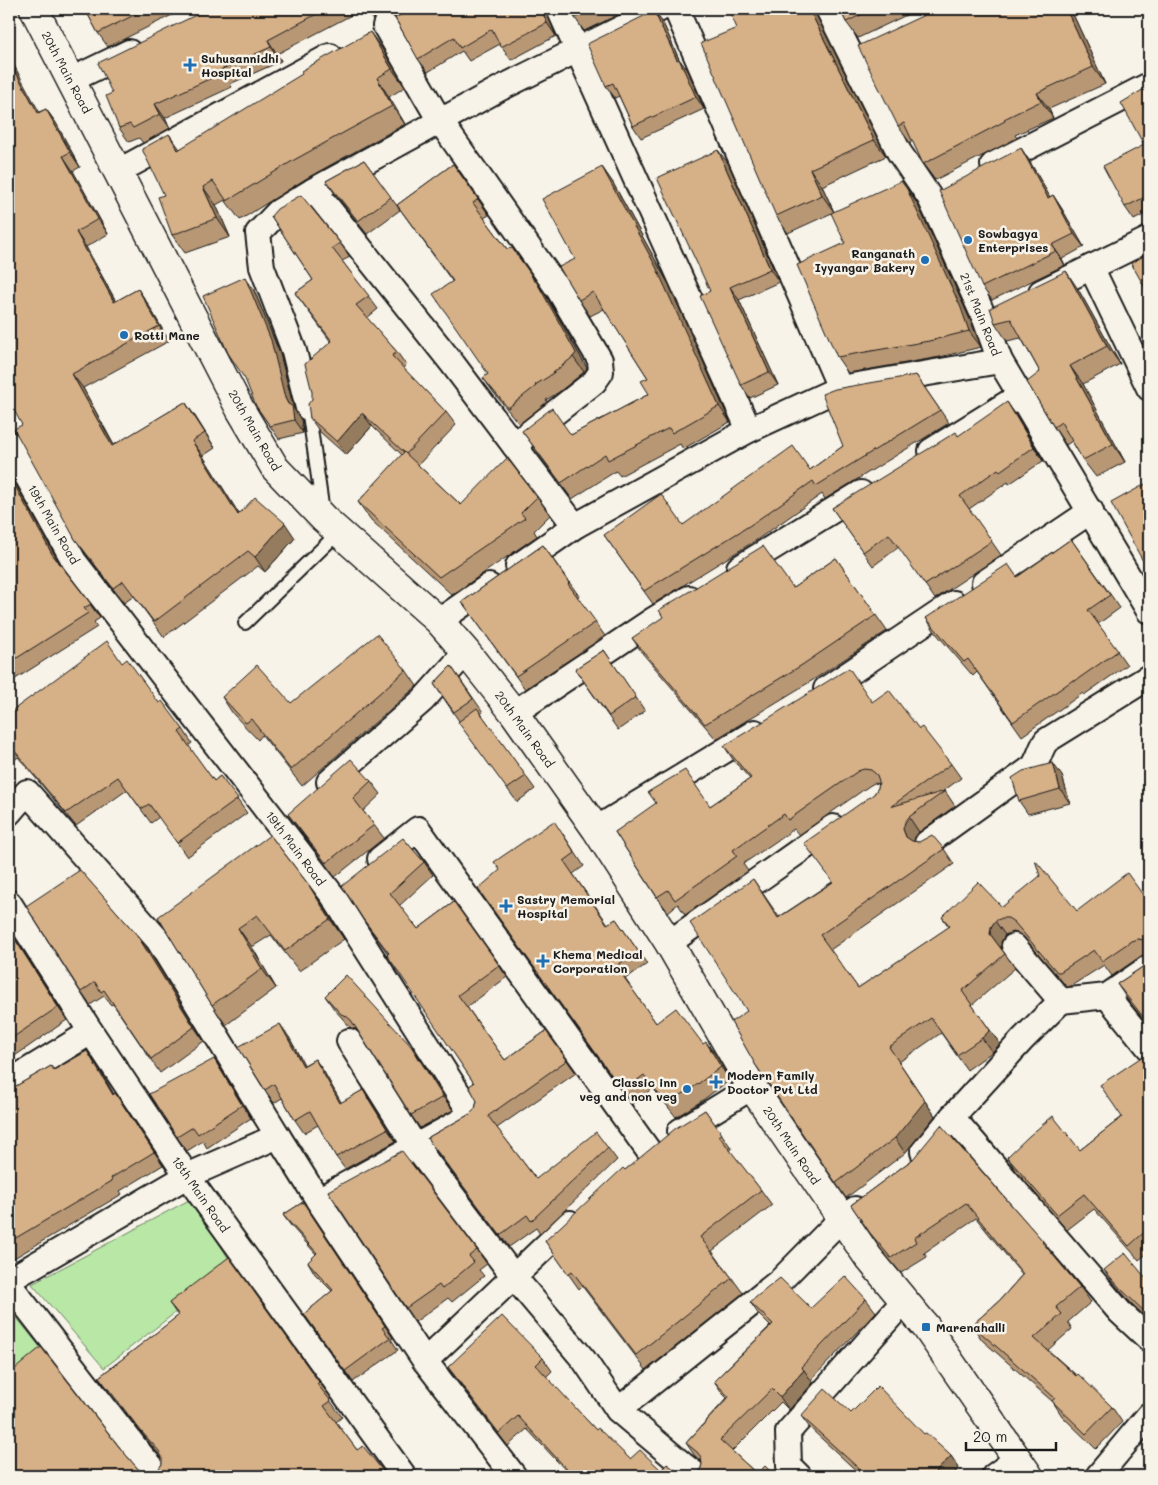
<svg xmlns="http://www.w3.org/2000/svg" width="1158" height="1485" font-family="Mali,sans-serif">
<rect width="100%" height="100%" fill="#f7f3e8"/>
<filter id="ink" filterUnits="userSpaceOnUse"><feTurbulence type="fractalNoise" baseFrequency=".02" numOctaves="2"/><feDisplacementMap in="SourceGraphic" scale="10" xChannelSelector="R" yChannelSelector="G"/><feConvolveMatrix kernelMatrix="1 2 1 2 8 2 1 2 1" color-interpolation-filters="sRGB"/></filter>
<g filter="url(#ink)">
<g fill="#b8e7a6" stroke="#6a8261">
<path d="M191,1199L234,1267L104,1368L32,1284Z"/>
<path d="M9,1308L45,1353L9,1379Z"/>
</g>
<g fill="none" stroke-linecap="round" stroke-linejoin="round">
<defs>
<g id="lane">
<path d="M308,408L323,512"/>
<path d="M245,623L339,532"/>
</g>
<g id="street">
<path d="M559,9L749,430"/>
<path d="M676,9L840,388"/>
<path d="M828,9L899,152L930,198L985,319L1000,361L1149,611"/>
<path d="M385,26L440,121L558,289L600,360L601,372L594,382L514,445"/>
<path d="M71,80L129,52"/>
<path d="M993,165L1149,85"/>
<path d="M119,171L330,56"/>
<path d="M314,190L452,363L575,526"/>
<path d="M1091,267L1149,388"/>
<path d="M1041,292L1149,239"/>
<path d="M308,408L294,351L262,267L258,233L278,212L314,190L499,89L660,9"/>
<path d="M9,444L74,561L333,896L472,1115L318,1200"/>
<path d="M931,451L1013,400"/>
<path d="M518,566L575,526L749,430L840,388L1000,361"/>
<path d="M739,568L861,493"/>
<path d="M984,583L1091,511"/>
<path d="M439,621L489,586"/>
<path d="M826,689L954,603"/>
<path d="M514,713L653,620L689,598"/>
<path d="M329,782L423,700L466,652"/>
<path d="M9,813L27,792L158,940L278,1136"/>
<path d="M596,829L755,732"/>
<path d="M927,843L1033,767C1039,759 1040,750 1046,741L1149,677"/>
<path d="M380,859L418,829L648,1150"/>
<path d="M9,903L91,1032L187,1176L404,1476"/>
<path d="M669,943L833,827"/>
<path d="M1014,946L1061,1001L1107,996L1149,967"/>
<path d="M1107,996L1149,1048"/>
<path d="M1061,1001L1023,1039L952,1117L1120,1312L1149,1339"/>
<path d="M349,1041L415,1146L514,1277L584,1360L618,1410L781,1280L842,1218L855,1209"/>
<path d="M9,1082L91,1032"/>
<path d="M680,1131L752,1087"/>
<path d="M923,1152L952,1117"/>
<path d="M9,1280L187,1176L278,1136L318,1200L425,1361L514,1476"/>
<path d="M9,1284L142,1456L160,1476"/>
<path d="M425,1361L570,1223"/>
<path d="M618,1410L682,1464L698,1476"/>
<path d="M799,1476L789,1466L788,1432L904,1301"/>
<path d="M994,1476L1017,1459"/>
<path d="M1098,1476L1149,1415"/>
</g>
<path id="secondary" d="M34,9L240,409L275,468L324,519L439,621L466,652L514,713L596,829L669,943L752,1087L868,1257L926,1327L1029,1476"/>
</defs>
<use href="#lane" stroke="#1c1c1c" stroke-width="16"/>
<use href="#street" stroke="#1c1c1c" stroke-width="28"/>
<use href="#secondary" stroke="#1c1c1c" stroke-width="31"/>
<use href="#lane" stroke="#f7f3e8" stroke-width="12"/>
<use href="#street" stroke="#f7f3e8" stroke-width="24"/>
<use href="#secondary" stroke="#f7f3e8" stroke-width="28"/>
</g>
<g fill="#b89774" stroke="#1c1c1c">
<path d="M85,9H184L108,47L98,33Z"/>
<path d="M208,9H363L277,54L281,61L230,84L232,87L165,118L170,128L143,143L139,138L129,142L119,128L112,93Z"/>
<path d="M365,9H389L372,18Z"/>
<path d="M570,9H630L584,31L575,18Z"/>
<path d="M840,9H919L858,38L846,22Z"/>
<path d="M937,9H1075L1071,10L1105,84L1049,109L1053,118L1015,135L1017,138L935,180L923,164L913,141L910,143L898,126Z"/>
<path d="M415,11L546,12L556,36L511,60L500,44L469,61L462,51L428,72L418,59Z"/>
<path d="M654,11L663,23L679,59L688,71L704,109L641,138L633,126L619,96L615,98L606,86Z"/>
<path d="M816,15L886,156L822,186L834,212L788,233L776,216Z"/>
<path d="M383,50L405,87L389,97L405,124L307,178L240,220L225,200L216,205L230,237L185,253L172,235L164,195L180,149Z"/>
<path d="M1149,86V212L1134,220L1125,207L1144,145Z"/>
<path d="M46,109L56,123L80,167L73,171L108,234L86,247L116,301L138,289L148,304L169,341L83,388L114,445L185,402L215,448L203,456L239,514L295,538L265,572L258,566L164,637L134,596L124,603L86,553L75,539L22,425L39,112Z"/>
<path d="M1021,148L1030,162L1050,197L1053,195L1062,209L1084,247L1062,259L1065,265L992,300L982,287Z"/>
<path d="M364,160L400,210L367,234L335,194L326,181Z"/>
<path d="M728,163L779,282L739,300L778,385L750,398L741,385L710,291Z"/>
<path d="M453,164L489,215L484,218L507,249L530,273L546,296L587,368L584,372L559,392L546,400L547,402L519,424L494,393L483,378L488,374L452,281L397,205Z"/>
<path d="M602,167L613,183L668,283L730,422L683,449L680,444L620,476L616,471L572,499L522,431L571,435L649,394L648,378L604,309L590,316L579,300L575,259Z"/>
<path d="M918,205L972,324L981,347L940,357L848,373L837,357L845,243Z"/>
<path d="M271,216L340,243L350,257L342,261L378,309L367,318L397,352L406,365L403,368L446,412L456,425L418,465L461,505L537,497L550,515L534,531L537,536L452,595L371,520L358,502L402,455L372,426L346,455L320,432L310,418L312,399L331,342L295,293L313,280Z"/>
<path d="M1078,289L1120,364L1083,384L1125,462L1096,477L1083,460L1072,441L1066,445L1054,427L1040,372L1021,338L1007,341L995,323Z"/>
<path d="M254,290L280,354L294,409L301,420L303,433L279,439L256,406Z"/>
<path d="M916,375L949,423L825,499L822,494L758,539L653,604L604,535L683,525L810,470L843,446Z"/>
<path d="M1016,415L1043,461L1009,484L1008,482L969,509L1001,555L935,599L899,547L873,566L832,508L958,436Z"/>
<path d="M9,472L60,563L100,618L94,622L97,627L9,683Z"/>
<path d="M1071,539L1120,608L1098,624L1127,665L1084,695L1083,693L1022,736L977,672L973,676L935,632L926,618L1017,577Z"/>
<path d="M543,545L579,596L577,597L605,636L525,689L462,602Z"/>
<path d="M836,558L887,631L813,680L716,739L643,654L632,638L793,588Z"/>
<path d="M604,650L645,711L618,730L575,669Z"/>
<path d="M122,663L159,703L183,729L192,743L188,746L214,781L220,776L247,813L187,857L159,817L151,823L127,790L76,826L18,757L9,765V713Z"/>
<path d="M451,666L483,712L481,714L535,789L517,802L468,735L459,721L434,684Z"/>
<path d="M406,670L417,686L302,786L262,735L258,740L233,714L222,697L291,703Z"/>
<path d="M872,702L919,729L951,764L961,778L942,792L945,791L955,806L919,832L915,837L914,841L944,849L954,864L830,950L858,988L949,927L942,917L1002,907L1077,911L1149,903V954L1147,953L1141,956L1112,976L1104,965L1071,986L1067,987L1024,937L1018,933L1012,932L1005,935L1001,942V948L1015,968L972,1005L1000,1044L992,1052L967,1070L941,1033L899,1062L935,1116L905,1153L846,1198L755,1064L747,1011L753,879L779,917L832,882L874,794L878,788L879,784L874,783L869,786L799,835L794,829L743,864L748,871L685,915L678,904L668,912L657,897L710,806L750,779L734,761L724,746Z"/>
<path d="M1062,776L1070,803L1028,814L1019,801Z"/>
<path d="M371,781L381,794L363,811L384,838L335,877L288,814Z"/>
<path d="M563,834L584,866L573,874L608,924L616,919L647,964L625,979L656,1023L716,1055L730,1080L700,1102L676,1117L653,1088L632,1104L487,902Z"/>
<path d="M403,838L424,862L433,875L399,906L418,929L454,902L507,977L467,1007L505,1060L546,1031L576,1073L497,1128L536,1179L608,1148L617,1160L540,1234L536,1228L509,1247L427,1138L470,1114L475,1109L477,1101L474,1083L388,954L363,919Z"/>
<path d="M308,884L322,904L344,939L299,971L271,935L252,947L276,988L226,1025L212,1005L158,917Z"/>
<path d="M9,928L67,1020L9,1060Z"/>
<path d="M137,935L147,948L204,1041L160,1073L113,1004L111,1005L104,996L90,1005L81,992Z"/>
<path d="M1149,961V1026L1127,999L1117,984L1147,964Z"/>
<path d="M325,996L420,1059L453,1110L420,1128L411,1115L358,1031L356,1029L351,1028L334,1009Z"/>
<path d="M289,1037L304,1065L315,1059L324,1072L341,1103L363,1090L396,1141L345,1169L336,1157L318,1125L304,1133L295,1120L282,1098L274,1103L265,1090Z"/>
<path d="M1149,1052V1252L1139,1260L1094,1209L1067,1230L1017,1172L1007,1157L1080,1150L1122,1117Z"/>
<path d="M214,1059L223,1072L251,1118L207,1148L203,1141L187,1151L177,1137Z"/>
<path d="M96,1064L114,1094L124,1107L163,1165L120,1191L122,1194L9,1261V1090L51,1066L54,1070Z"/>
<path d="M705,1110L732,1149L730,1151L761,1190L772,1205L712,1251L743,1293L646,1370L582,1286L579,1289L545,1241L625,1170Z"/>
<path d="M913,1159L1043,1241L1053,1255L1080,1287L1091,1302L1068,1322L1072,1329L1048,1350L1112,1407L1122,1422L1096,1449L1062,1416L1053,1402L982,1340L972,1325L1000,1300L1022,1275L976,1218L924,1253L927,1257L901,1273L880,1248L851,1205Z"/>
<path d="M328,1191L477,1250L487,1264L479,1270L484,1276L452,1302L448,1298L415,1322Z"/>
<path d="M303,1202L393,1338L391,1339L398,1350L353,1382L304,1314L332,1291L315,1274L308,1262L316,1254L291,1226L283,1215Z"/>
<path d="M1104,1270L1149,1282V1320L1130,1302L1114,1283Z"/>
<path d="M866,1299L876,1312L811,1380L813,1383L789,1410L781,1402L732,1451L757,1474L695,1475L700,1472L702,1464V1462L695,1456L686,1443L727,1398L723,1394L714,1381L770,1326L759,1315L750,1302L811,1308Z"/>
<path d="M169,1303L319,1382L331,1398L329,1399L342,1417L336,1422L357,1450L387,1476H9L120,1448L138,1469L145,1473H152L158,1470L162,1464V1458L153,1447L110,1393L99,1377L178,1316Z"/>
<path d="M543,1358L552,1371L546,1377L596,1430L630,1459L661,1470L681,1474L687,1476H571L527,1429L508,1446L457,1380L448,1367Z"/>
<path d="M851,1413L924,1434L951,1456L959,1468L952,1476H862L810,1428L801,1416Z"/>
</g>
<g fill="#967b5e" stroke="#1c1c1c">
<path d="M541,9H544L546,12L556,36L547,23Z"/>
<path d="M809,9H814L816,15L886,156L874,140Z"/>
<path d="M1066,9H1070L1071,10L1105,84L1093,67Z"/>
<path d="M654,11L663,23L684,71L679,59L688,71L704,109L696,97L677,60Z"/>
<path d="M370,32L383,50L405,87L392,69Z"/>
<path d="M268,40L277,54L281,61L271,47Z"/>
<path d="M9,56L48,128L38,113L9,60Z"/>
<path d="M377,78L389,97L405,124L392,106Z"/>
<path d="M1037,93L1049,109L1053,118L1041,101Z"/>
<path d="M155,104L165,118L170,128L160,114Z"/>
<path d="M46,109L56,123L80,167L70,152Z"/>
<path d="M169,134L182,152L178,150Z"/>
<path d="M1021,148L1030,162L1058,211L1048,198Z"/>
<path d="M718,150L728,163L779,282L770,269Z"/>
<path d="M63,156L73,171L108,234L98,219Z"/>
<path d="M602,167L613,183L668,283L730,422L719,406Z"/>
<path d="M810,169L822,186L834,212L822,195Z"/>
<path d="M901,181L918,205L972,324L981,347L969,331Z"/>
<path d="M203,187L216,205L230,237L217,218Z"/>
<path d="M1053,195L1062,209L1084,247L1074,234Z"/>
<path d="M76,232L86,247L124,317L114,302Z"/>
<path d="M1052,245L1062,259L1065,265L1056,251Z"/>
<path d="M1066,271L1078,289L1120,364L1107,346Z"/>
<path d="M530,273L546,296L587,368L584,372L573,357Z"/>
<path d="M245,277L254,290L280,354L294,409L301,420L303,433L294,420L288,404L285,398Z"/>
<path d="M730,287L739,300L778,385L769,372Z"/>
<path d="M138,289L148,304L169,341L159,326Z"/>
<path d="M1070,366L1083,384L1125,462L1113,444Z"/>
<path d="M72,374L83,388L122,461L112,446Z"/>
<path d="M185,402L195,416L215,448L205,433Z"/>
<path d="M1007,402L1016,415L1043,461L1034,447Z"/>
<path d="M362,413L372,426L346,455L337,442Z"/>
<path d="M192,441L203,456L249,530L238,515Z"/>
<path d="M9,472L62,568L52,554L9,475Z"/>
<path d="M285,523L295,538L265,572L255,557Z"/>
<path d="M1053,763L1062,776L1070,803L1060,789Z"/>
<path d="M909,817L919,832L915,837L913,844L906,837L903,829L905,822Z"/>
<path d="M308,884L322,904L344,939L330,919Z"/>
<path d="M995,921L1005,935L1001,942V949L990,934L991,927Z"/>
<path d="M9,928L67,1020L58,1007L9,930Z"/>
<path d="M238,928L252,947L276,988L262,969Z"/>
<path d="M137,935L147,948L204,1041L194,1027Z"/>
<path d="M280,1024L289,1037L312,1079L303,1066Z"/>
<path d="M990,1030L1000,1044L992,1052L982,1038Z"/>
<path d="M706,1042L716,1055L730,1080L721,1067Z"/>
<path d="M411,1046L420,1059L453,1110L443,1097Z"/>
<path d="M87,1051L96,1064L122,1108L113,1095Z"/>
<path d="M214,1059L223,1072L251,1118L242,1105Z"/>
<path d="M315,1059L324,1072L349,1116L340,1103Z"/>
<path d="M899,1062L935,1116L905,1153L895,1138Z"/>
<path d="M363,1090L372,1103L396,1141L387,1129Z"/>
<path d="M804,1370L813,1383L789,1410L780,1397Z"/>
<path d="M951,1456L959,1468L952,1476H932Z"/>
</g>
<g fill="#d6b087" stroke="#1c1c1c">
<path d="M85,9H146L98,33Z"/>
<path d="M208,9H326L268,40L271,47L220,70L222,73L155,104L160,114L133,128L130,124L119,128L106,96L112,93L98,63Z"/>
<path d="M412,9H413L414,11L418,9H541L547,23L501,47L492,29L460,48L454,37L418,59L395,18Z"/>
<path d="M570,9H593L575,18Z"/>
<path d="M728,9H809L874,140L810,169L822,195L776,216L701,43L737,28Z"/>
<path d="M840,9H873L846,22Z"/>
<path d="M937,9H1066L1093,67L1037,93L1041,101L1004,119L1005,121L923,164L904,123L898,126L858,46Z"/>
<path d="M654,11L677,60L679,59L696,97L633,126L613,83L606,86L587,44Z"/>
<path d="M370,32L392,69L377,78L392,106L294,160L227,201L213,181L203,187L217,218L172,235L158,197L164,195L142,149L169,134L178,150L302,74L301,71Z"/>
<path d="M9,60L38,113L46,109L70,152L63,156L98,219L76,232L114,302L138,289L159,326L72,374L112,446L185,402L205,433L192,441L238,515L255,497L285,523L255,557L248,551L154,622L123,581L113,588L75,539L14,429L22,425L9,401Z"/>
<path d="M1149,86V195L1125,207L1103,166L1144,145L1121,103Z"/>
<path d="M1021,148L1048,198L1053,195L1074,234L1052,245L1056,251L982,287L939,191Z"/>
<path d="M718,150L770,269L730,287L769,372L741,385L700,296L710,291L657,178Z"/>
<path d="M364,160L391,197L358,221L326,181Z"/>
<path d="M453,164L478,199L473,203L507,249L512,248L530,273L534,281H536L576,353L573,357L548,377L535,385L536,386L508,408L483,378L488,374L433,294L453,281L397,205Z"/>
<path d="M602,167L656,267L719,406L672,433L669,428L608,460L605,454L561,483L522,431L552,408L571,435L649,394L641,381L648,378L593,292L579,300L559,267L575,259L542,199Z"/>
<path d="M901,181L907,189L961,308L969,331L929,341L837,357L797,265L845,243L831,213Z"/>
<path d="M301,195L340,243L332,248L369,296L356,305L397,352L392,356L446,412L406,454L362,413L337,442L310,418L308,404L312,399V392L305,364L332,341L295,293L313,280L271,216L277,209Z"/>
<path d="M1149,253V295L1131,263Z"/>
<path d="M1066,271L1107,346L1070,366L1113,444L1083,460L1061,422L1054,427L1027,382L1040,372L1011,319L995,323L990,308Z"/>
<path d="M245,277L271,340L285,398L288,404L292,406L294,420L270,426L256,406L245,379L228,353L203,296Z"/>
<path d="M1149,343V360L1142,347Z"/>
<path d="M916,375L940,410L816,486L813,481L749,526L644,591L604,535L661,494L683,525L793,446L810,470L843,446L822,394L835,389Z"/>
<path d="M1007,402L1034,447L1000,471L998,469L960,496L992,541L925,585L889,534L863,552L832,508L956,432L958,436Z"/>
<path d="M404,452L461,505L507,458L537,497L521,513L525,518L439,577L358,502Z"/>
<path d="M9,475L52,554L91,604L84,608L88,613L9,663Z"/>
<path d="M1149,482V572L1111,503Z"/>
<path d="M1071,539L1110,595L1088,610L1118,651L1075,681L1073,680L1013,722L968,659L964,662L926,618L1008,564L1017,577Z"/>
<path d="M543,545L569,583L568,584L596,622L516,676L462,602Z"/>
<path d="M763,546L793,588L836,558L876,615L802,665L705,724L632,638L663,617L659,610Z"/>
<path d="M377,634L406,670L291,770L251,719L246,723L222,697L257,665L291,703Z"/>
<path d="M107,641L122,663L127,659L159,703L162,701L183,729L179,732L214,781L220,776L238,799L177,843L149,804L141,809L118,777L66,813L9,744V713Z"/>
<path d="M604,650L636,697L609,716L575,669Z"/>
<path d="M451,666L473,699L454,712L434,684Z"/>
<path d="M849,668L872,702L889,690L919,729L922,727L951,764L890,807L945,791L909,817L905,822L903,829L906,837L912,841L919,842L932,835L944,849L820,935L858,988L950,926L942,917L978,882L1002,907L1040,876L1035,860L1077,911L1127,873L1149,903V944L1144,940L1137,939L1131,941L1102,961L1094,950L1060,972H1057L1014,922L1008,918H1002L995,921L991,927L990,934L1005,954L962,991L990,1030L982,1038L957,1055L931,1018L889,1047L925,1101L895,1138L836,1183L755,1064L731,1022L747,1011L690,923L753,879L778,918L833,882L804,843L874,794L878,788L879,781L877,775L871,770L864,769L858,771L788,820L784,814L733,850L737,856L675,900L668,890L657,897L615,832L656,803L648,792L685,770L710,806L751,778L724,746Z"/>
<path d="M477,708L526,776L507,789L458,722Z"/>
<path d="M351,759L371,781L353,798L374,825L326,863L288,814Z"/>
<path d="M1053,763L1060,789L1019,801L1012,778L1023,771Z"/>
<path d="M554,821L575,853L564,861L607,924L616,919L638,951L616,966L656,1023L676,1008L703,1044L706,1042L721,1067L691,1089L666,1104L644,1075L623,1091L478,889L500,870L494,862Z"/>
<path d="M270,835L308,884L330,919L285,951L257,915L238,928L262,969L212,1005L158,917Z"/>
<path d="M403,838L424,862L390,893L418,929L454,902L499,965L458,995L505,1060L546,1031L567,1060L488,1116L536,1179L596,1132L608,1148L531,1221L527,1215L500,1235L427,1138L470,1114L475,1109L477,1101L469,1086L474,1083L387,955L389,953L363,919L342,886Z"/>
<path d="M80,870L137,935L194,1027L151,1059L104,990L101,992L95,982L81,992L26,906Z"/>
<path d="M9,930L58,1007L9,1040Z"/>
<path d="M1149,961V1024L1117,984L1147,964Z"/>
<path d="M346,975L411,1046L443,1097L411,1115L351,1020L346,1016L341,1014L325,996Z"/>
<path d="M280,1024L303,1066L315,1059L340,1103L363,1090L387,1129L336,1157L310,1111L295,1120L274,1084L265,1090L238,1047Z"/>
<path d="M87,1051L113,1095L115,1093L154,1152L111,1178L112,1181L9,1242V1090L51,1066L54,1070Z"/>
<path d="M1149,1052V1228L1129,1246L1084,1194L1057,1215L1007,1157L1029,1136L1053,1116L1080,1150L1122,1117L1100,1085Z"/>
<path d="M214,1059L242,1105L198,1134L193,1127L177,1137L149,1094Z"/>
<path d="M705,1110L722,1134L719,1136L761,1190L700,1237L732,1278L636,1355L572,1271L568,1274L545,1241L623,1168L625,1170L676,1128Z"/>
<path d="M941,1125L1043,1241L1042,1242L1080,1287L1056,1307L1062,1314L1034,1338L1076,1376L1078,1374L1112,1407L1086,1434L1052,1401L1055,1398L972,1325L1000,1300L1023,1274L966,1203L914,1238L916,1242L891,1258L870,1233L851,1205L913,1159Z"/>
<path d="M402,1151L477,1250L469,1256L474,1262L442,1289L439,1285L406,1308L328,1191Z"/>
<path d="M303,1202L385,1326L382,1328L390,1338L345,1371L304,1314L333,1290L308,1262L317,1253L283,1215Z"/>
<path d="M1125,1253L1149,1282V1316L1121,1289L1104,1270Z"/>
<path d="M229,1257L319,1382L317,1384L331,1401L324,1406L357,1450L363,1446L387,1476H9V1374L41,1347L120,1448L138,1469L145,1473H152L158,1470L162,1464V1457L159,1451L141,1431L99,1377L179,1315L169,1303Z"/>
<path d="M845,1276L866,1299L801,1367L804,1370L780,1397L772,1389L720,1440L757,1474L765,1466L775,1476H690L695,1475L700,1472L702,1464L701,1457L697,1452L686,1443L729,1397L714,1381L773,1324L750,1302L780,1278L811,1308Z"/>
<path d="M502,1316L543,1358L536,1365L596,1430L598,1428L630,1459L640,1450L661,1470L667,1464L681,1474L687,1476H573L518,1416L499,1433L448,1367Z"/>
<path d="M878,1386L924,1434L926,1433L951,1456L932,1476H882L880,1475L878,1476H867L801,1416L825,1389L851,1413Z"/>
<path d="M1149,1407V1416L1146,1413Z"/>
<path d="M1096,1471L1101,1476H1084L1086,1475L1092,1474Z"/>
</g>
</g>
<g fill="#1f6fb2" stroke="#f7f3e8" stroke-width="2">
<path d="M187.5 57.5h5v5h5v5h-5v5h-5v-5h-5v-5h5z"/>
<circle cx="968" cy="240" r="5"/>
<circle cx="925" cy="260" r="5"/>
<circle cx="124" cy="335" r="5"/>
<path d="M503.5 898.5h5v5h5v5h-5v5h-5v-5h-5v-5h5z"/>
<path d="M540.5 953.5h5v5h5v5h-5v5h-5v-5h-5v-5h5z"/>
<path d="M713.5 1074.5h5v5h5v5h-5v5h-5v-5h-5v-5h5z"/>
<circle cx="687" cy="1089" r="5"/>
<rect x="921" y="1322" width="10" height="10" rx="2.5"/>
</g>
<g text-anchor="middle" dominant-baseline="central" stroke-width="5" stroke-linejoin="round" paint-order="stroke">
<g font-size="12" font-weight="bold" fill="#1c1c1c" stroke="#f7f3e8" text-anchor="start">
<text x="201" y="58">Suhusannidhi<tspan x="201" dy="14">Hospital</tspan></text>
<text x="978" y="233">Sowbagya<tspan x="978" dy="14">Enterprises</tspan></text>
<text x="915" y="253" text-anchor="end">Ranganath<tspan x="915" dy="14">Iyyangar Bakery</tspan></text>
<text x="134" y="335">Rotti Mane</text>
<text x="517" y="899">Sastry Memorial<tspan x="517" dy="14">Hospital</tspan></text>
<text x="553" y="954">Khema Medical<tspan x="553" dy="14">Corporation</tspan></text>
<text x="727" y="1075">Modern Family<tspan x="727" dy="14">Doctor Pvt Ltd</tspan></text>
<text x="677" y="1082" text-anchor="end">Classic inn<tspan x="677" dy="14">veg and non veg</tspan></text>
<text x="936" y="1327">Marenahalli</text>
</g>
<g font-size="12" fill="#1c1c1c" stroke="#f7f3e8">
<text transform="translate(67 72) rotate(62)">20th Main Road</text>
<text transform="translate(981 314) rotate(68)">21st Main Road</text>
<text transform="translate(255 430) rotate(60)">20th Main Road</text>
<text transform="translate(54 524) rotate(60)">19th Main Road</text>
<text transform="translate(525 729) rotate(54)">20th Main Road</text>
<text transform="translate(296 848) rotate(53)">19th Main Road</text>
<text transform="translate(792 1145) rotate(56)">20th Main Road</text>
<text transform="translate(201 1194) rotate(55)">18th Main Road</text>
</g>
</g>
<rect width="1158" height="1485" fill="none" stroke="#f7f3e8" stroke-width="30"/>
<rect x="15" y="15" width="1128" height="1455" fill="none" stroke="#1c1c1c" stroke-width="2" filter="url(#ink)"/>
<path d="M966 1442v8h90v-8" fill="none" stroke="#1c1c1c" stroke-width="2.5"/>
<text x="973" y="1442" font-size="15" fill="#1c1c1c" stroke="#f7f3e8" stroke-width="4" paint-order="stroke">20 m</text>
</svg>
